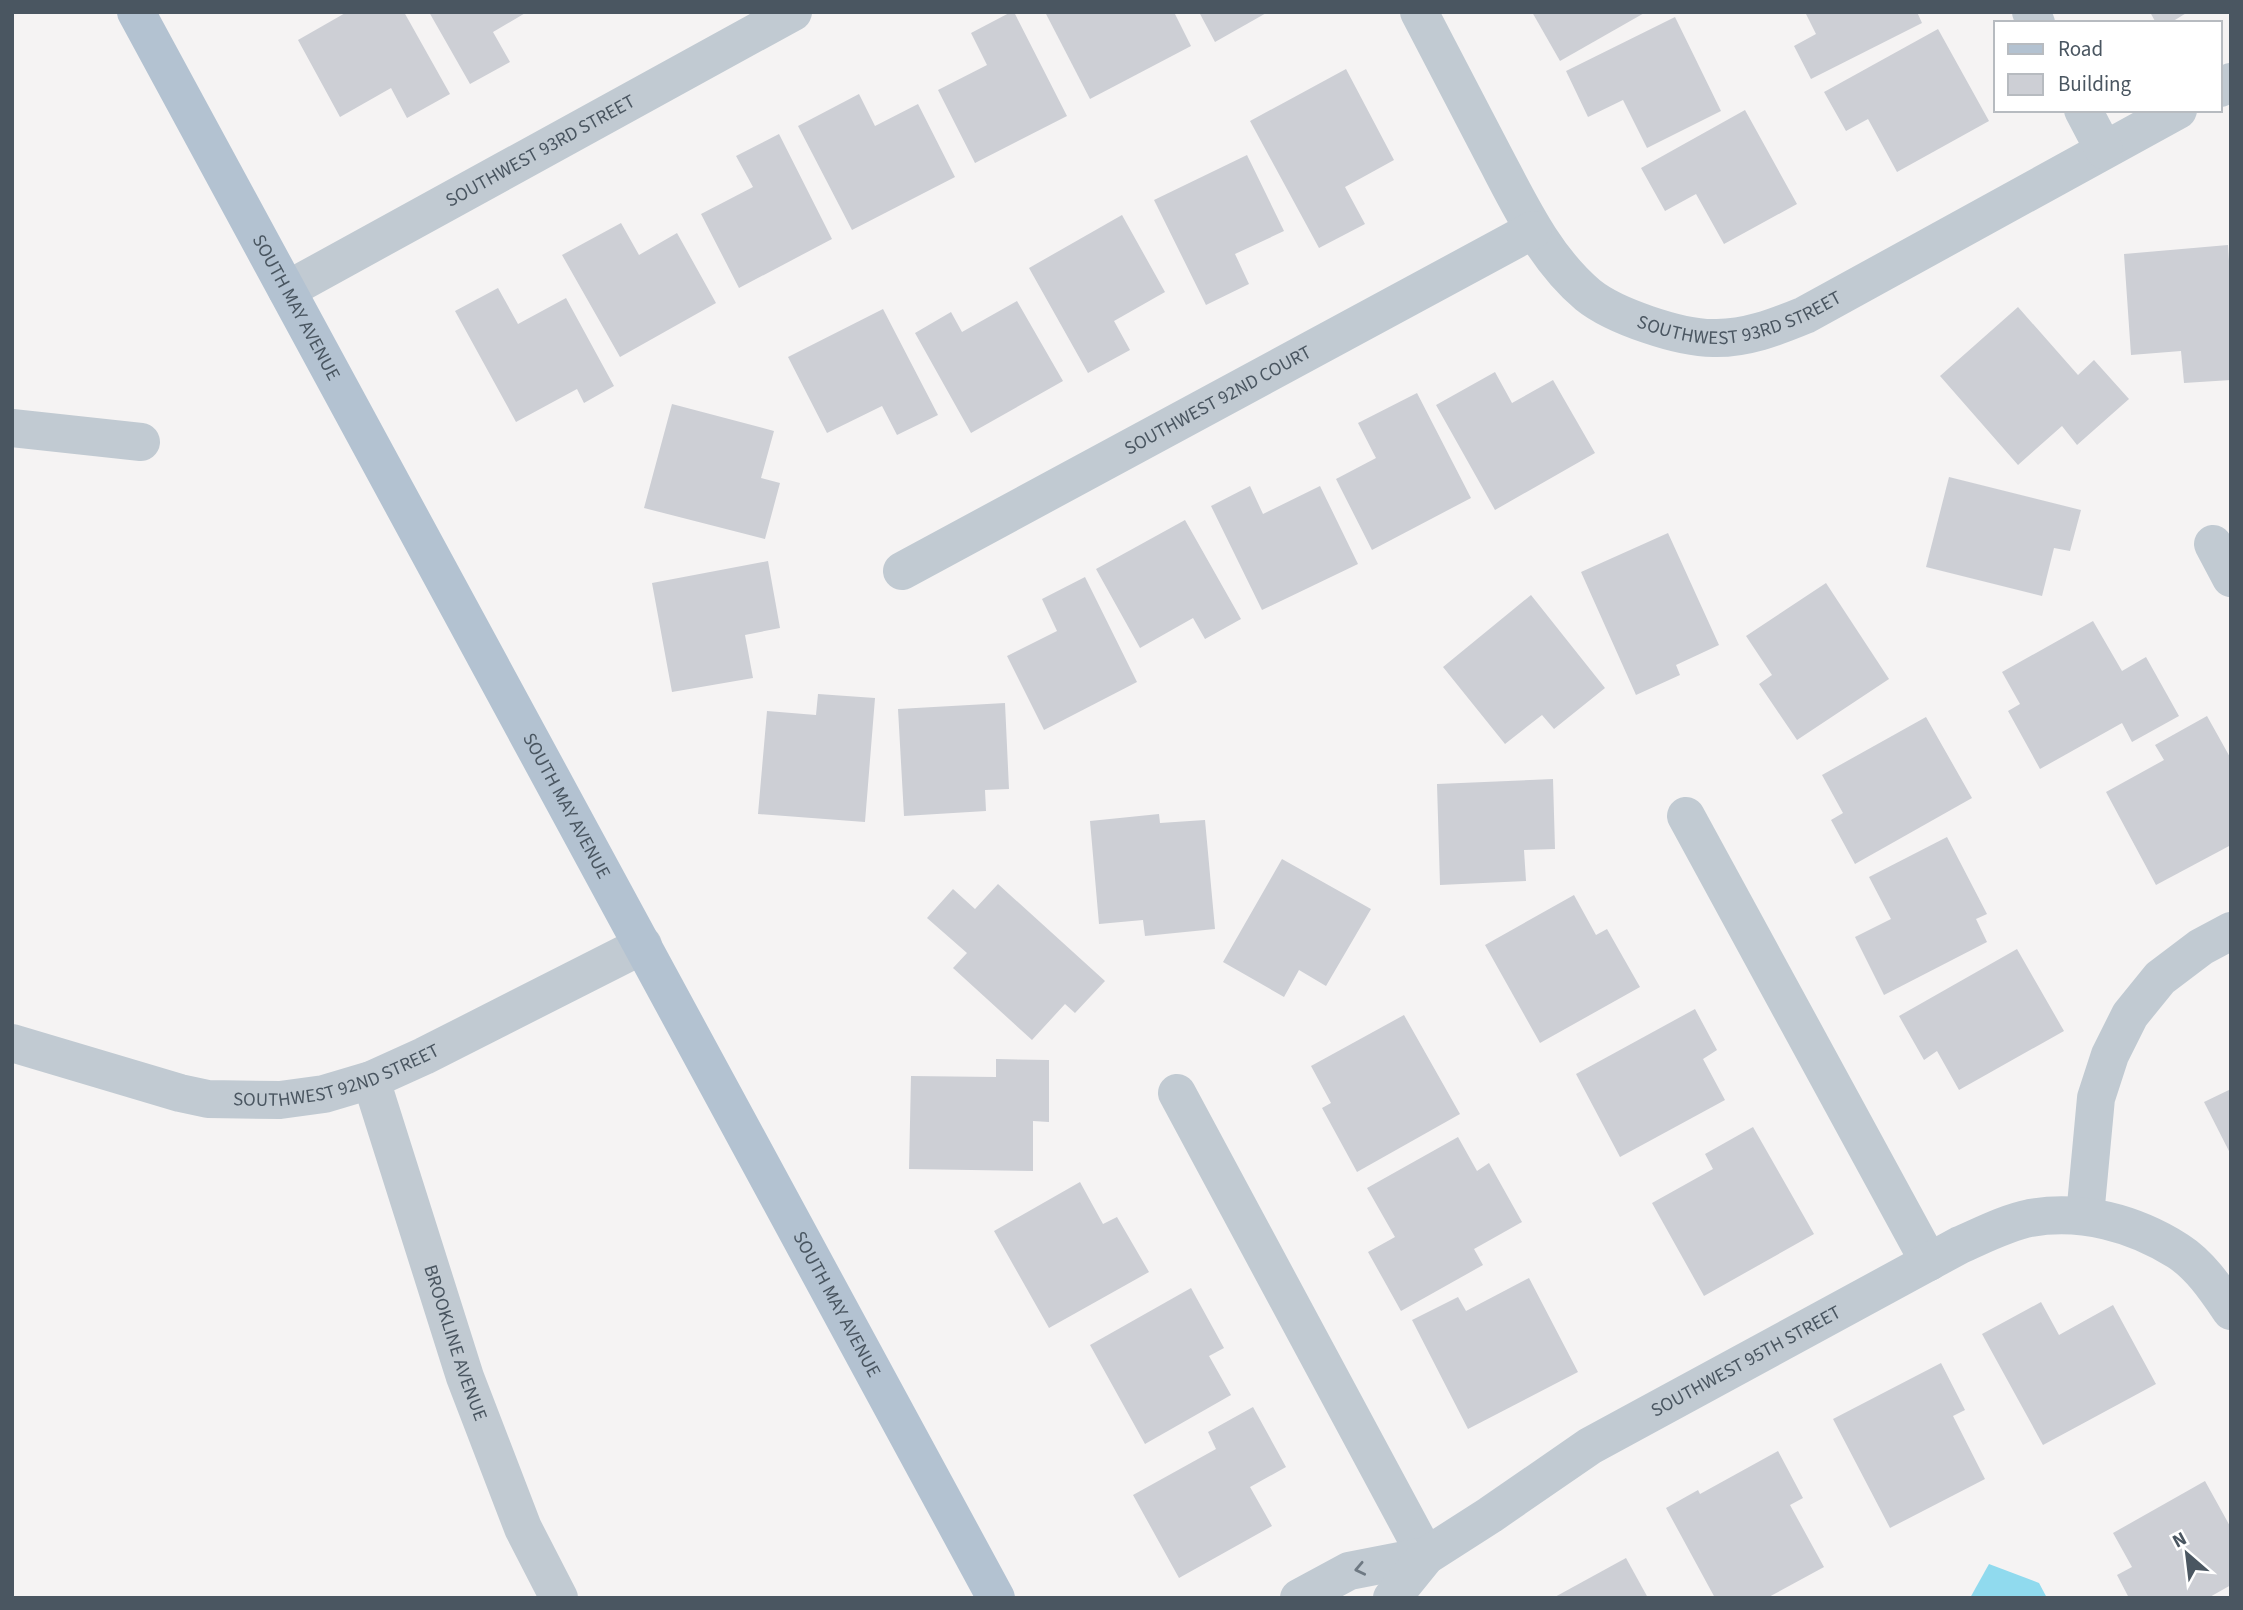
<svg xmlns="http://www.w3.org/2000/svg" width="2243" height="1610" font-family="'Source Sans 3',sans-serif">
<rect width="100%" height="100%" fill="#f5f3f3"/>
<path fill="#90daee" d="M1989,1564L2039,1583L2047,1598H1970Z"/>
<g fill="#cdcfd5">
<path d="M347,12H404L450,94L407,118L391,88L340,117L298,40Z"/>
<path d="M429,12H527L493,32L510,62L470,84Z"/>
<path d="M1011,12H1014L1067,116L975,163L938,90L987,65L971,33Z"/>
<path d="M1045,12H1174L1191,46L1090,99Z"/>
<path d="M1199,12H1268L1215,42Z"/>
<path d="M1532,12H1646L1560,61Z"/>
<path d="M1805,12H1917L1922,23L1811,79L1794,46L1816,34Z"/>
<path d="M2150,12H2188L2170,23H2156Z"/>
<path d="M1675,17L1721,111L1647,148L1623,100L1588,117L1566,71Z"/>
<path d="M1938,29L1989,121L1897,172L1868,119L1846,131L1824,92Z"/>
<path d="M1346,69L1394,160L1345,187L1365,224L1319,248L1250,121Z"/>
<path d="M859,94L875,126L918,104L955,177L852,230L798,126Z"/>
<path d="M1745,110L1797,204L1724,244L1696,194L1665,211L1641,168Z"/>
<path d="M779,134L832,239L739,288L701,214L753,187L736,156Z"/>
<path d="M1247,155L1284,231L1235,254L1249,284L1206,305L1154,200Z"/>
<path d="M1122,215L1165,292L1114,321L1130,350L1088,373L1029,268Z"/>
<path d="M621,223L639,255L677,233L716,303L620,357L562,255Z"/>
<path d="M2228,245L2231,293V380L2184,383L2181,351L2131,355L2124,254Z"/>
<path d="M498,288L518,324L566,298L614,386L584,403L577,389L516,422L455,311Z"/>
<path d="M1017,301L1063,381L971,433L915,333L951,312L962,332Z"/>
<path d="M2018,307L2078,375L2094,360L2129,399L2077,445L2062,426L2018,465L1940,376Z"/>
<path d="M883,309L938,415L897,435L882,406L827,433L788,357Z"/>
<path d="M1495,372L1512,403L1553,380L1595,453L1495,510L1436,405Z"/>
<path d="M1417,393L1471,498L1372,550L1336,479L1376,458L1358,423Z"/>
<path d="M672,404L774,431L761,478L780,483L765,539L644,508Z"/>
<path d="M1949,477L2081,510L2070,551L2054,548L2042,596L1926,567Z"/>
<path d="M1250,486L1263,514L1320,486L1358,564L1262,610L1211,506Z"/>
<path d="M1185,520L1241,619L1205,639L1193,618L1140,648L1096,569Z"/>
<path d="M1668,533L1719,645L1676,665L1680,675L1636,695L1581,572Z"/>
<path d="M768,561L780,628L745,635L753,678L672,692L652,583Z"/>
<path d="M1085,577L1137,682L1044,730L1007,656L1057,631L1042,599Z"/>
<path d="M1826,583L1889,679L1797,740L1759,684L1772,675L1746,636Z"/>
<path d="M1531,595L1605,688L1554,729L1542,715L1505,744L1443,667Z"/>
<path d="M2093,621L2122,671L2146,657L2179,716L2132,742L2122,723L2040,769L2008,711L2020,704L2002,672Z"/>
<path d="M818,694L875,698L865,822L758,814L767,711L816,715Z"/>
<path d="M1005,703L1009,789L985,790L986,811L904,816L898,709Z"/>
<path d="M2207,716L2231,759V845L2156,885L2106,792L2164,760L2155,745Z"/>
<path d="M1926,717L1972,798L1855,864L1831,820L1843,813L1822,775Z"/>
<path d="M1553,779L1555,849L1524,850L1526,881L1440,885L1437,784Z"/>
<path d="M1159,814L1160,823L1205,820L1215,929L1145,936L1143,920L1099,924L1090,821Z"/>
<path d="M1947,837L1987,914L1976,919L1987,942L1884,995L1855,937L1891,919L1869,877Z"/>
<path d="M1282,859L1371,909L1326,986L1299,970L1284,997L1223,962Z"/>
<path d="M998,884L1105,981L1075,1013L1065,1004L1032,1040L953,968L967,953L927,918L953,889L975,909Z"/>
<path d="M1574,895L1596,935L1607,929L1640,987L1540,1043L1485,945Z"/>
<path d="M2017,949L2064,1031L1959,1090L1937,1051L1924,1060L1899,1016Z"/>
<path d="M1695,1009L1717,1050L1703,1059L1725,1100L1620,1157L1576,1074Z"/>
<path d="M1404,1015L1460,1114L1357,1172L1322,1108L1331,1103L1311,1066Z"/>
<path d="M996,1059L1049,1060V1122L1033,1121V1171L909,1169L911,1076L996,1077Z"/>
<path d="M2231,1089V1155L2204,1102Z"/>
<path d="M1753,1127L1814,1234L1704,1296L1652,1203L1713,1169L1705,1154Z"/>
<path d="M1458,1137L1477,1171L1489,1163L1522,1222L1474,1249L1483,1265L1401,1311L1368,1252L1395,1237L1367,1188Z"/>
<path d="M1080,1182L1103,1224L1117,1217L1149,1272L1049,1328L994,1231Z"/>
<path d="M1529,1278L1578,1372L1468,1429L1412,1320L1458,1297L1466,1311Z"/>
<path d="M1191,1288L1224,1348L1209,1356L1231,1395L1145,1444L1090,1345Z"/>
<path d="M2041,1302L2059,1335L2113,1305L2156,1384L2043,1445L1982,1334Z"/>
<path d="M1941,1363L1965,1410L1953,1416L1985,1479L1890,1528L1833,1419Z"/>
<path d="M1253,1407L1286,1467L1250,1487L1272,1526L1179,1578L1133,1495L1216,1449L1208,1432Z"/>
<path d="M1778,1451L1803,1498L1790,1505L1824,1567L1767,1598H1715L1666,1508L1698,1490L1700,1494Z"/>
<path d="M2205,1481L2231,1528V1585L2208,1598H2129L2117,1575L2132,1567L2113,1533Z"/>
<path d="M1626,1558L1648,1598H1553Z"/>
</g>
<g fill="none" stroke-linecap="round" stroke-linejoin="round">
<g stroke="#c1cad2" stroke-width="38">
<path id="s1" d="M1419,12C1444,60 1469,107 1493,154C1519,203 1544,258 1588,295C1614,316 1679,338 1713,338C1745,339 1776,327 1805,315L2178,110"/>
<path d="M2031,12L2036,23"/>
<path d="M2220,88L2231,82"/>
<path d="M2083,110L2104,150"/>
<path id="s2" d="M287,290L793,12"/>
<path d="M12,428L141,442"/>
<path d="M2213,544L2231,578"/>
<path id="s3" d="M902,571L1533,230"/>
<path d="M1686,816L1929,1262"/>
<path id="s4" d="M12,1043L180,1093L208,1099L280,1100L324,1094L371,1080L424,1056L643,945"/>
<path id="s5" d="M371,1080L465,1377L523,1528L559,1598"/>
<path d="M1177,1093L1426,1556"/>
<path d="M2085,1216L2096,1098L2110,1055L2130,1015L2160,978L2201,947L2231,931"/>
<path d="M1299,1598L1349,1571L1426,1556"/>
<path id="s6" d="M1392,1598L1426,1556L1490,1515L1590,1446L1960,1245C1983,1235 2006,1223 2030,1218C2081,1209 2134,1223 2178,1251C2200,1265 2216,1289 2231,1311"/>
</g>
<path stroke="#b3c2d1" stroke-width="38" id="s7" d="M136,12L996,1598"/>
</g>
<defs><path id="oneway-chevron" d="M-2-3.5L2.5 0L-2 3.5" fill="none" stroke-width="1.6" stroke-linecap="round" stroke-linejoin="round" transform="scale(1.75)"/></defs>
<use stroke="#6e7983" href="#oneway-chevron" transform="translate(1360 1569) rotate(168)"/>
<g text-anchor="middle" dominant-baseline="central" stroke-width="5" stroke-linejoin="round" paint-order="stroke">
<g font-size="19" fill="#4a5661" stroke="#fff">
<text stroke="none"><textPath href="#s2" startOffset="289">SOUTHWEST 93RD STREET</textPath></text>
<text stroke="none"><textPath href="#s1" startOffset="494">SOUTHWEST 93RD STREET</textPath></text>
<text stroke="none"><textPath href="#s7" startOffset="336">SOUTH MAY AVENUE</textPath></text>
<text stroke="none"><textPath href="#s3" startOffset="359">SOUTHWEST 92ND COURT</textPath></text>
<text stroke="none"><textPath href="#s7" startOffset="903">SOUTH MAY AVENUE</textPath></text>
<text stroke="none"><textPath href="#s4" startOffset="336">SOUTHWEST 92ND STREET</textPath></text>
<text stroke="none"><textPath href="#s7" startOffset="1470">SOUTH MAY AVENUE</textPath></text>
<text stroke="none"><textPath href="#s5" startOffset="276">BROOKLINE AVENUE</textPath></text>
<text stroke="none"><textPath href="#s6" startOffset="429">SOUTHWEST 95TH STREET</textPath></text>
</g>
</g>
<rect width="2243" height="1610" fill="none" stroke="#4a5661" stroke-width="28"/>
<rect x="1994" y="21" width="228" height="91" fill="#ffffff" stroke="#b7bbc0" stroke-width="2"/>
<rect x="2008" y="44" width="35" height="10" fill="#b3c2d1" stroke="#b7bbc0" stroke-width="2"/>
<text x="2058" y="56" font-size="21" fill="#4a5661">Road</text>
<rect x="2008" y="74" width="35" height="21" fill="#cdcfd5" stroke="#b7bbc0" stroke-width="2"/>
<text x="2058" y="91" font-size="21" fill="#4a5661">Building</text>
<g transform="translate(2187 1554) rotate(332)" stroke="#ffffff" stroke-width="5" paint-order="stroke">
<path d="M0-5L12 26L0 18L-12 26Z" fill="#4a5661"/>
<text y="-10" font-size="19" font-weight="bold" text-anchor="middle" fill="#4a5661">N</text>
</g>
</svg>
